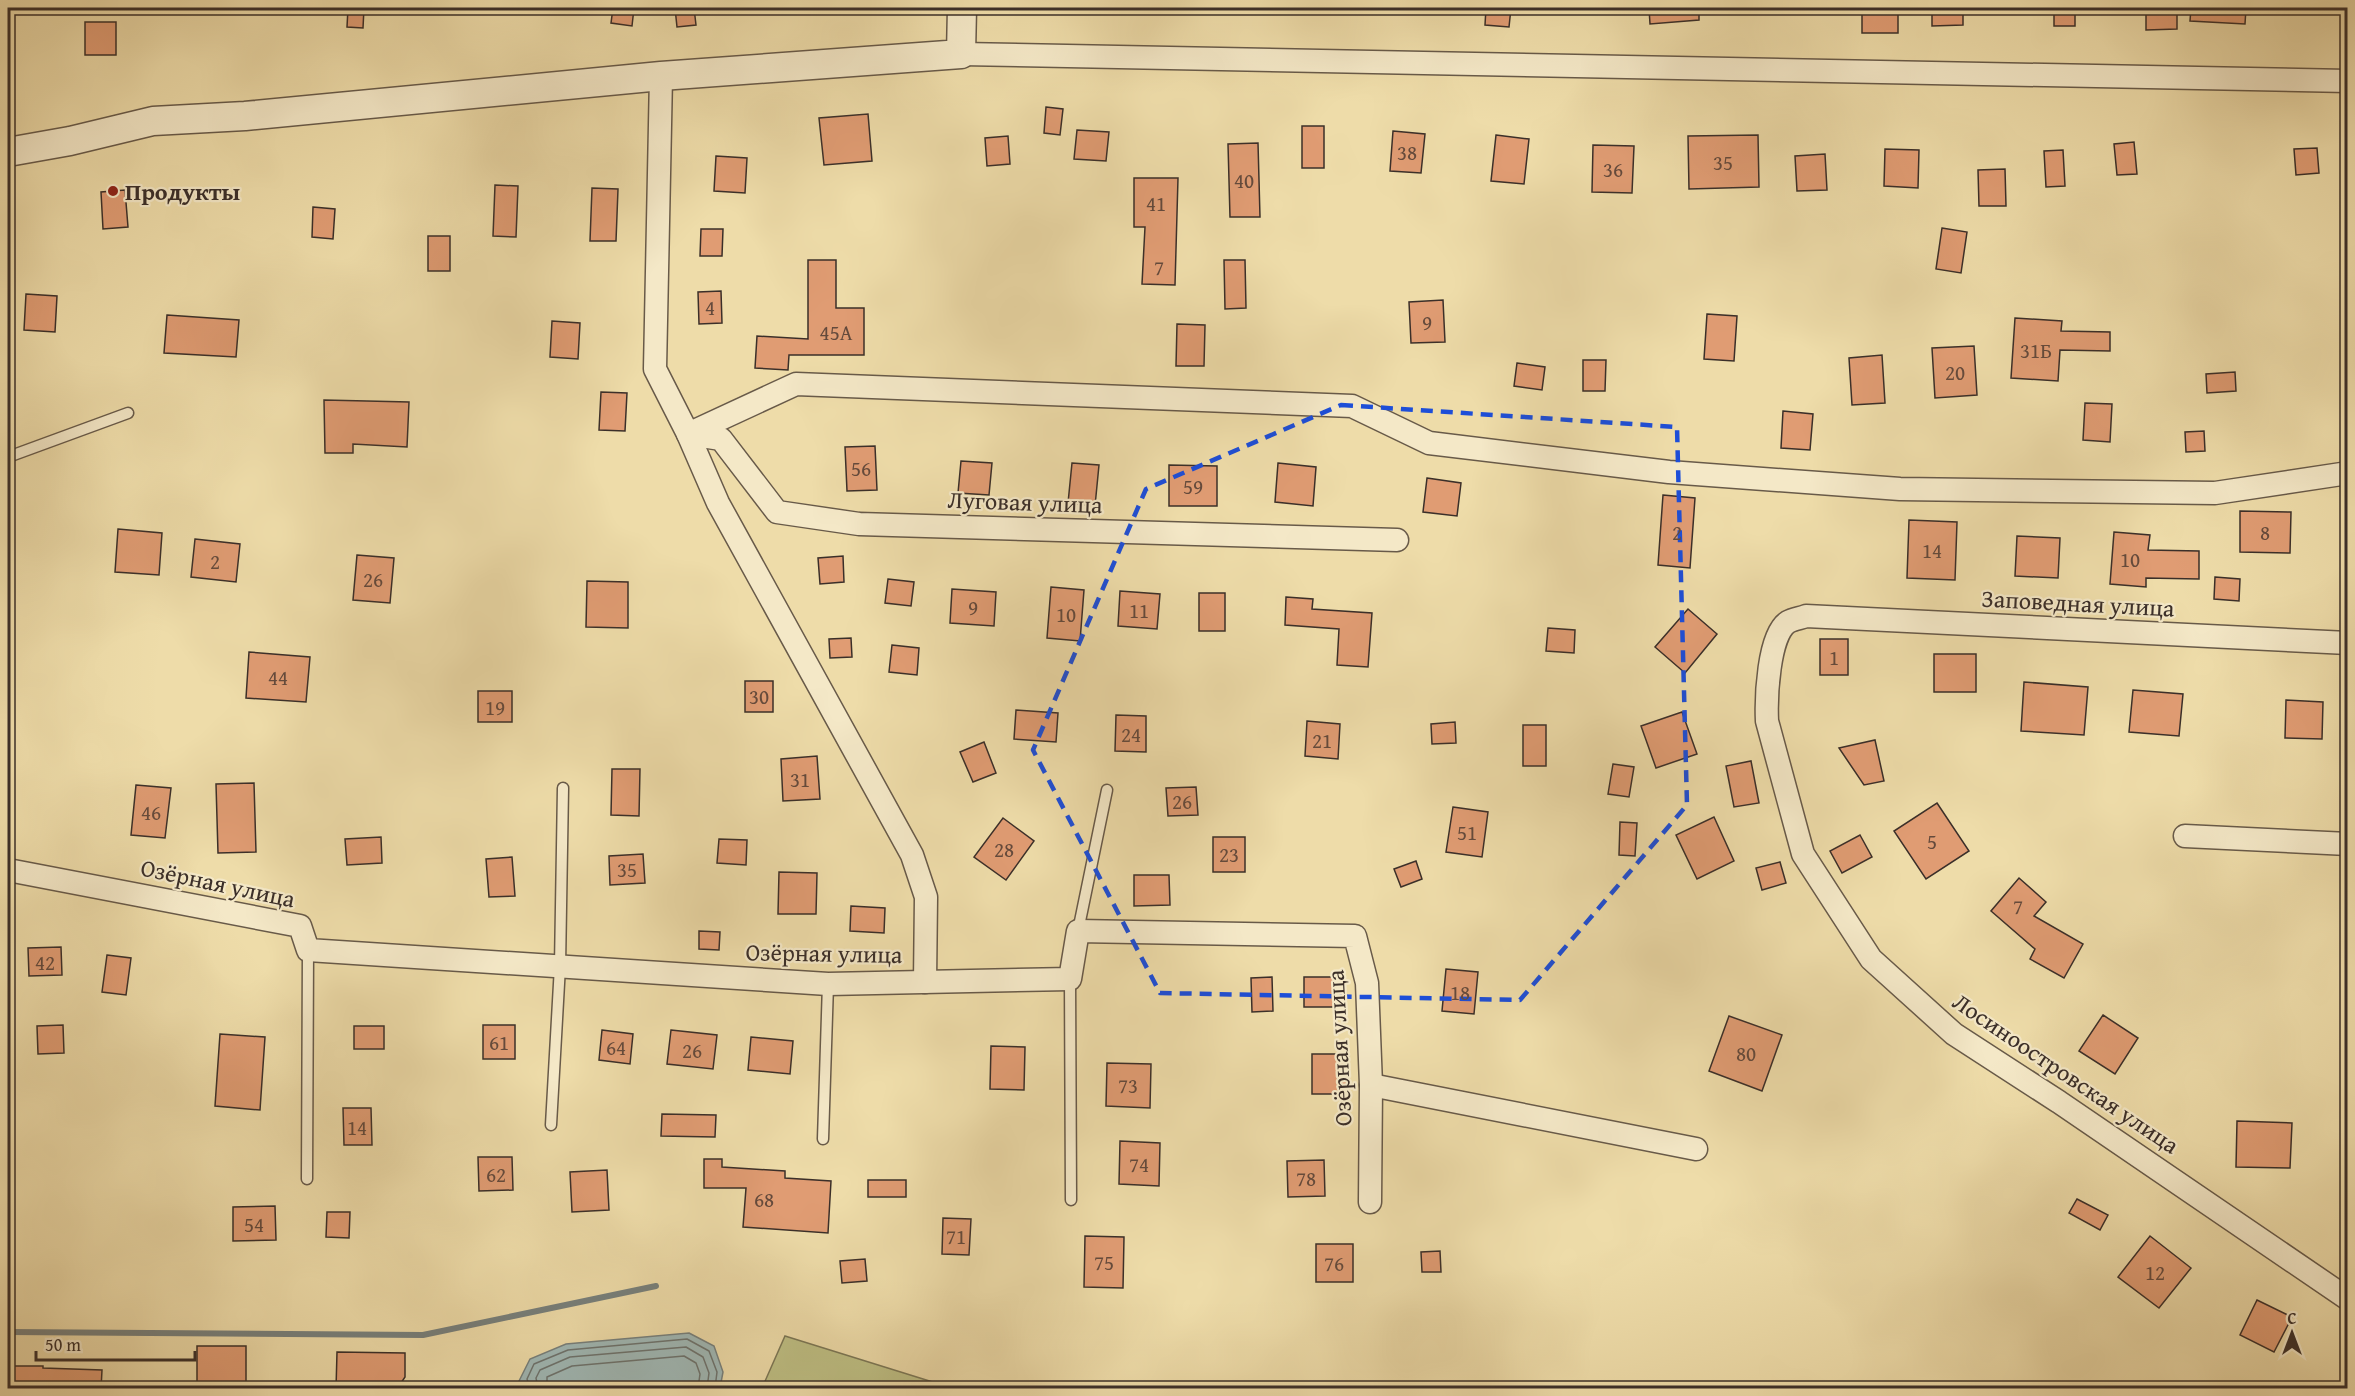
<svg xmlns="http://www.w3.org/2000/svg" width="2355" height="1396" font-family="'Gentium Book Plus',serif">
<rect width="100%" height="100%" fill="#eedca9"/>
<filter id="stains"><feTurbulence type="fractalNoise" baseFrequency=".00333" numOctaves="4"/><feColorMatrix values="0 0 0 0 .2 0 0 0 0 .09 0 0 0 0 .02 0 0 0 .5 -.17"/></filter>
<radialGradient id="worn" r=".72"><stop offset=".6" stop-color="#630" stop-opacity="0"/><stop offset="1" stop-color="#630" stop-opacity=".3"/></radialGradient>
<path fill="#bebf84" stroke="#7c7756" stroke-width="1.5" d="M785,1336L952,1388H762Z"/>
<path fill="#a0b8b5" stroke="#78817d" stroke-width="1.5" d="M689,1333L714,1346L723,1372L720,1388H526L519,1381L530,1359L566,1344Z"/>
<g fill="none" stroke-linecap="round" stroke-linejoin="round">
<g stroke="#6e746f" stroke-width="1.5">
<path d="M530,1388L527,1379L534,1364L568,1350L687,1339L709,1351L717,1372L715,1388"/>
<path d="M538,1388L536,1378L540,1370L570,1357L686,1347L703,1357L709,1373L707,1388"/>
<path d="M547,1388V1377L572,1366L684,1356L696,1363L700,1374L698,1388"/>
</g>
<path stroke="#78817d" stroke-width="6" d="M8,1332L423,1335L656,1286"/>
</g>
<g fill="#e09c73" stroke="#3b2f29" stroke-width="1.5">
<path d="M348,8H364L363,28L347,27Z"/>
<path d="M613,8H634L632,26L611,23Z"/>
<path d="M675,8H694L696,25L677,27Z"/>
<path d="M1486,8H1511L1509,27L1485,25Z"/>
<path d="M1649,8H1699V20L1650,24Z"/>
<rect x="1862" y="8" width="36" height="25"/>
<path d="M1932,8H1963V25L1932,26Z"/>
<rect x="2054" y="8" width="21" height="18"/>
<path d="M2146,8H2177V29L2146,30Z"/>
<path d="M2191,8H2246L2245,24L2190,21Z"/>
<rect x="85" y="22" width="31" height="33"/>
<path d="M1046,107L1063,109L1060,135L1044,133Z"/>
<path d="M868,114L872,161L824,165L819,118Z"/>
<rect x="1302" y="126" width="22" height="42"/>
<path d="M1077,130L1109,132L1106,161L1074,159Z"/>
<path d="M1393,131L1425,134L1421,173L1390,171Z"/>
<path d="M1496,135L1529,139L1524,184L1491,181Z"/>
<path d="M1758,135L1759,187L1689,189L1688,136Z"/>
<path d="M1008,136L1010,164L987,166L985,138Z"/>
<path d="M2134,142L2137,174L2117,175L2114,144Z"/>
<path d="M1258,143L1260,217H1230L1228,144Z"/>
<path d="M1593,145L1634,146L1632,193L1592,192Z"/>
<path d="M2317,148L2319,173L2296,175L2294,149Z"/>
<path d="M1885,149L1919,150L1918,188L1884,186Z"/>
<path d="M2063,150L2065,186L2046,187L2044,151Z"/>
<path d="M1825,154L1827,190L1797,191L1795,156Z"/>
<path d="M716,156L747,158L745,193L714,191Z"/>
<path d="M2005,169L2006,206H1979L1978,170Z"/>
<path d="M1134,178H1178L1175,285L1142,284L1145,227H1134Z"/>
<path d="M495,185L518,186L516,237L493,236Z"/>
<path d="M592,188L618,189L616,241H590Z"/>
<path d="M125,190L128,227L103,229L101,192Z"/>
<path d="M313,207L335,209L333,239L312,237Z"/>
<path d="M1942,228L1967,232L1961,273L1936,269Z"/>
<path d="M701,229H723L722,256H700Z"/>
<rect x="428" y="236" width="22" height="35"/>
<path d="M808,260H836V308H864V355H789L788,370L755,368L757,336L808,339Z"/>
<path d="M1224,260H1245L1246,308L1225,309Z"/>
<path d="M721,291L722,323L699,324L698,292Z"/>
<path d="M26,294L57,296L55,332L24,330Z"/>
<path d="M1443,300L1445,342L1411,343L1409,302Z"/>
<path d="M1707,314L1737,316L1734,361L1704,359Z"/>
<path d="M167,315L239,320L236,357L164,353Z"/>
<path d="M2015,318L2062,321L2061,331L2110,332V351L2060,350L2058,381L2011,378Z"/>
<path d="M552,321L580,323L578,359L550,357Z"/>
<path d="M1177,324L1205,325L1204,366H1176Z"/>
<path d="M1974,346L1977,395L1935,398L1932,348Z"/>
<path d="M1882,355L1885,403L1852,405L1849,358Z"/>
<path d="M1583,360H1606L1605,391H1583Z"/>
<path d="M1517,363L1545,367L1542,390L1514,386Z"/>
<path d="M2235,372L2236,391L2207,393L2206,374Z"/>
<path d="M601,392L627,393L625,431L599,430Z"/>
<path d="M324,400L409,402L407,447L353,444V453H325Z"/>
<path d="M2085,403L2112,404L2110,442L2083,440Z"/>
<path d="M1783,411L1813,414L1810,450L1781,448Z"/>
<path d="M2204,431L2205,451L2186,452L2185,432Z"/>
<path d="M875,446L877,490L847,491L845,447Z"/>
<path d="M961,461L992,463L989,495L958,493Z"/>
<path d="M1072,463L1099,465L1095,506L1068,503Z"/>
<path d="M1278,463L1316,467L1313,506L1275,502Z"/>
<path d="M1169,465L1217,466V506H1169Z"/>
<path d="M1427,478L1461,483L1457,516L1423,512Z"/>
<path d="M1663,495L1695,498L1690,568L1658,565Z"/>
<path d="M2240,511L2291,512L2290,553L2240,552Z"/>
<path d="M1909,520L1957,522L1955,580L1907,578Z"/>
<path d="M118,529L162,533L159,575L115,572Z"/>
<path d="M2114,532L2150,535L2148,550L2199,551V579L2146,578V587L2110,584Z"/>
<path d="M2017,536L2060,538L2058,578L2015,576Z"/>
<path d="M195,539L240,544L236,582L191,577Z"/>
<path d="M357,555L394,558L390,603L353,600Z"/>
<path d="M843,556L844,582L820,584L818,558Z"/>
<path d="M2215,577L2240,579L2239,601L2214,599Z"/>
<path d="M888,579L914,582L911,606L885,603Z"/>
<path d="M587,581L628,582V628L586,627Z"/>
<path d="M1051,587L1084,590L1080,641L1047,638Z"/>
<path d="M952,589L996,592L994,626L950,623Z"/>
<path d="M1120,591L1160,594L1157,629L1118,626Z"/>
<rect x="1199" y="593" width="26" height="38"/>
<path d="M1286,597L1313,599L1312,609L1372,613L1368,667L1337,665L1339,629L1285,625Z"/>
<path d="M1688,609L1717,634L1685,673L1655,647Z"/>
<path d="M1548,628L1575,630L1574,653L1546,651Z"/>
<path d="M851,638L852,657L830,658L829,639Z"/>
<rect x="1820" y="639" width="28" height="36"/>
<path d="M892,645L919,648L917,675L889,672Z"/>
<path d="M249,652L310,657L306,702L246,698Z"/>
<rect x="1934" y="654" width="42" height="38"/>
<rect x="745" y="681" width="28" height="31"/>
<path d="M2024,682L2088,687L2084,735L2021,731Z"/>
<path d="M2133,690L2183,694L2179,736L2129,732Z"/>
<rect x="478" y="691" width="34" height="31"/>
<path d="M2286,700L2323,702L2322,739L2285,738Z"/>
<path d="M1016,710L1058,713L1056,742L1014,739Z"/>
<path d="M1682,712L1697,754L1656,768L1641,726Z"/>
<path d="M1116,715L1146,716V752L1115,751Z"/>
<path d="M1307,721L1340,724L1338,759L1305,756Z"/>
<path d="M1455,722L1456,743L1432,744L1431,724Z"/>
<rect x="1523" y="725" width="23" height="41"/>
<path d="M1875,740L1884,781L1864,785L1839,748Z"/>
<path d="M984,742L996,773L973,782L960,752Z"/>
<path d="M817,756L820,799L783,801L781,759Z"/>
<path d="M1751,761L1759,803L1734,807L1726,766Z"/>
<path d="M1613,764L1634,767L1629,797L1608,794Z"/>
<path d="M612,769H640L639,816L611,815Z"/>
<path d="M254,783L256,852L218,853L216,784Z"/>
<path d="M136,785L171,788L165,838L131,835Z"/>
<path d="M1196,787L1198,815L1168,816L1166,788Z"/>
<path d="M1937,803L1969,851L1926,879L1894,831Z"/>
<path d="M1453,807L1488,812L1482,857L1446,852Z"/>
<path d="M1714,817L1734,861L1697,879L1676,835Z"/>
<path d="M1003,818L1034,841L1006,880L974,857Z"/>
<path d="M1620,822L1637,823L1635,856L1619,855Z"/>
<path d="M1860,835L1872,857L1842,873L1830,851Z"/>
<path d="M381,837L382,863L347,865L345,839Z"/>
<rect x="1213" y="837" width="32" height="35"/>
<path d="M719,839L747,840L746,865L717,863Z"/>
<path d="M643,854L645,883L610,885L609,856Z"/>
<path d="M512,857L515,896L489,897L486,859Z"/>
<path d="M1416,861L1422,879L1401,887L1394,869Z"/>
<path d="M1780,862L1786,883L1762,890L1756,868Z"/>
<path d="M779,872L817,873L816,914H778Z"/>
<path d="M1134,875H1169L1170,905L1134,906Z"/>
<path d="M2019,878L2046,902L2034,916L2083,944L2064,978L2030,959L2035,949L1991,911Z"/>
<path d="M851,906L885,908L884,933L850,931Z"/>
<path d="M699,931L720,932L719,950L699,949Z"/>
<path d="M61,947L62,975L29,976L28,948Z"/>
<path d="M107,955L131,958L126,995L102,992Z"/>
<path d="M1446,969L1478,972L1474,1014L1442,1011Z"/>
<path d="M1272,977L1273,1011L1252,1012L1251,978Z"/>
<rect x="1304" y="977" width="31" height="30"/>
<path d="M2103,1015L2138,1038L2115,1074L2079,1051Z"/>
<path d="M1729,1016L1782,1035L1762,1091L1709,1071Z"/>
<path d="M63,1025L64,1053L38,1054L37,1026Z"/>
<rect x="483" y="1025" width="32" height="34"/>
<rect x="354" y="1026" width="30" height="23"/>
<path d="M602,1030L633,1034L630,1064L599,1060Z"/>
<path d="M671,1030L717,1035L713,1069L667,1064Z"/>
<path d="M220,1034L265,1037L260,1110L215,1106Z"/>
<path d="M751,1037L793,1041L790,1074L748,1070Z"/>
<path d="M991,1046L1025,1047L1024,1090L990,1089Z"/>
<rect x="1312" y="1054" width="37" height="40"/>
<path d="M1107,1063L1151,1064L1150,1108L1106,1106Z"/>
<path d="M343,1108H371L372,1145H344Z"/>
<path d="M662,1114L716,1115L715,1137L661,1136Z"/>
<path d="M2237,1121L2292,1123L2290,1168L2236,1167Z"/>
<path d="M1120,1141L1160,1143L1159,1186L1119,1184Z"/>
<path d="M478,1157H512L513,1190L479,1191Z"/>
<path d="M704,1159H722V1167L785,1171V1178L831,1181L828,1233L743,1227L746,1188H704Z"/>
<path d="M1324,1160L1325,1196L1288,1197L1287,1161Z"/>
<path d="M607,1170L609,1210L572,1212L570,1172Z"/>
<rect x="868" y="1180" width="38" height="17"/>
<path d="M2077,1199L2108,1215L2100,1230L2069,1213Z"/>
<path d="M275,1206L276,1240L233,1241V1207Z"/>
<path d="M327,1212H350L349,1238L326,1237Z"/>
<path d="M943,1218L971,1219L969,1255L942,1254Z"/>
<path d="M1085,1236L1124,1237L1123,1288L1084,1287Z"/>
<path d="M2150,1236L2191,1268L2159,1308L2118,1277Z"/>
<rect x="1316" y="1244" width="37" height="38"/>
<path d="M1440,1251L1441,1272H1422L1421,1252Z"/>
<path d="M865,1259L867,1281L842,1283L840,1261Z"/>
<path d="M2257,1300L2292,1317L2274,1352L2240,1335Z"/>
<rect x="197" y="1346" width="49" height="38"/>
<path d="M337,1352L405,1353V1377L397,1389H336Z"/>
<path d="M8,1366H43V1368L102,1370L101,1389H8Z"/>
</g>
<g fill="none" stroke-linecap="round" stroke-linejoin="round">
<defs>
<g id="service">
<path d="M8,457L128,413"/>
<path d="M1078,931L1107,790"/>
<path d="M1070,979L1071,1200"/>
<path d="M551,1125L560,966L563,788"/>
<path d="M823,1139L828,984"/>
<path d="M307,1179L308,950"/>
</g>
<g id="minor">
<path d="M961,54L2348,81"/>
<path d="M661,76L655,369L688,434L721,439L777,512L859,524L1397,540"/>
<path d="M2348,643L1806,616C1801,618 1793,619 1788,622C1768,635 1766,699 1767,721L1803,854L1871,959L1954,1034L2059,1102L2348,1299"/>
<path d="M2185,836L2348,844"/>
<path d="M8,870L300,926L308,950L828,984L1070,979L1078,931L1355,936L1367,983L1371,1085L1370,1202"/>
<path d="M925,982L926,897L912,855L718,503L688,434L796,384L1352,406L1429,443L1669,472L1900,489L2215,493L2348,473"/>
<path d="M1371,1085L1696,1149"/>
</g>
<path id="tertiary" d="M8,152L70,141L153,121L245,116L661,76L961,54L962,8"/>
</defs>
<use href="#service" stroke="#685a49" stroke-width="13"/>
<use href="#minor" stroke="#685a49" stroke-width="25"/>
<use href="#tertiary" stroke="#685a49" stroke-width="31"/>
<use href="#service" stroke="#f4e8c7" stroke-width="10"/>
<use href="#minor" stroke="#f4e8c7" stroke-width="22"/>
<use href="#tertiary" stroke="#f4e8c7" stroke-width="28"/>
</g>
<path fill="none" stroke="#1d4ed8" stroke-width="4.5" stroke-dasharray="12 8" stroke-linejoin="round" d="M1341,405L1677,427L1687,805L1520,1000L1160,993L1033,750L1146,489Z"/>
<circle fill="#8f2418" stroke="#f4e8c7" stroke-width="2" cx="113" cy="191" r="6"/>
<g text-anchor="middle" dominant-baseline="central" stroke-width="4.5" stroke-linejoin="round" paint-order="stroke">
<g font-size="21" fill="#644a3c">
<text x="1407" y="152">38</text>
<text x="1723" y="162">35</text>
<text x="1613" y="169">36</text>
<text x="1244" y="180">40</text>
<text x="1156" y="203">41</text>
<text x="1159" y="267">7</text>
<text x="710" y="307">4</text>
<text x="1427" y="322">9</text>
<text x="836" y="332">45А</text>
<text x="2036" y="350">31Б</text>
<text x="1955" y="372">20</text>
<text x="861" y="468">56</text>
<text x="1193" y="486">59</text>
<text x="1677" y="532">2</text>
<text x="2265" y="532">8</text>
<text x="1932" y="550">14</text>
<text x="2130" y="559">10</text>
<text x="215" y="561">2</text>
<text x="373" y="579">26</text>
<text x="973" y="607">9</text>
<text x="1139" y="610">11</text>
<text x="1066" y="614">10</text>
<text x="1834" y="657">1</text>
<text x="278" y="677">44</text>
<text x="759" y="696">30</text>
<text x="495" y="707">19</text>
<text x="1131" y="734">24</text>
<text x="1322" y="740">21</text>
<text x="800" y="779">31</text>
<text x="1182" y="801">26</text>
<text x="151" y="812">46</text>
<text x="1467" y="832">51</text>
<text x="1932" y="841">5</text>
<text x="1004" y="849">28</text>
<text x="1229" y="854">23</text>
<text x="627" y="869">35</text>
<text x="2018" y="906">7</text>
<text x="45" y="962">42</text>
<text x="1460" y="992">18</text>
<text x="499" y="1042">61</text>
<text x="616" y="1047">64</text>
<text x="692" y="1050">26</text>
<text x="1746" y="1053">80</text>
<text x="1128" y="1085">73</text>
<text x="357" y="1127">14</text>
<text x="1139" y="1164">74</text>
<text x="496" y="1174">62</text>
<text x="1306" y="1178">78</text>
<text x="764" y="1199">68</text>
<text x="254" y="1224">54</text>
<text x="956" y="1236">71</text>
<text x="1104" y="1262">75</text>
<text x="1334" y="1263">76</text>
<text x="2155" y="1272">12</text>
</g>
<g font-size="24" font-weight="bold" fill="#3b2f29" stroke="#f4e8c7" text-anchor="start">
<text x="125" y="191">Продукты</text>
</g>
<g font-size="24" fill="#3b2f29" stroke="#f4e8c7">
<text transform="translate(1025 502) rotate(2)">Луговая улица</text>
<text transform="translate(2078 603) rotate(3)">Заповедная улица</text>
<text transform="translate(218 883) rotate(12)">Озёрная улица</text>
<text transform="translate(824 953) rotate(1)">Озёрная улица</text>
<text transform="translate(1339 1048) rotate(-93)">Озёрная улица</text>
<text transform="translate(2066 1073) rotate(34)">Лосиноостровская улица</text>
</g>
</g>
<rect width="2355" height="1396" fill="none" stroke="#eedca9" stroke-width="30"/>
<rect x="9" y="9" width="2337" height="1378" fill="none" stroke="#3b2f29" stroke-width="3"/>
<rect x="15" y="15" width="2325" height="1366" fill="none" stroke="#3b2f29" stroke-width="1.5"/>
<g transform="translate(2292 1333)" stroke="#f4e8c7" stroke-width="4.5" paint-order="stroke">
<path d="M0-4.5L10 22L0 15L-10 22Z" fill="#3b2f29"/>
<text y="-9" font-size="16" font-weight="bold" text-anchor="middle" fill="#3b2f29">С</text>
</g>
<path d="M36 1351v9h159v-9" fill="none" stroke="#3b2f29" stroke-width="3"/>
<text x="45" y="1351" font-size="18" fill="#3b2f29" stroke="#f4e8c7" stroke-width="4.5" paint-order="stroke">50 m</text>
<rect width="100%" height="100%" filter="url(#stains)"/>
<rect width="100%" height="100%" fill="url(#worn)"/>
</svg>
